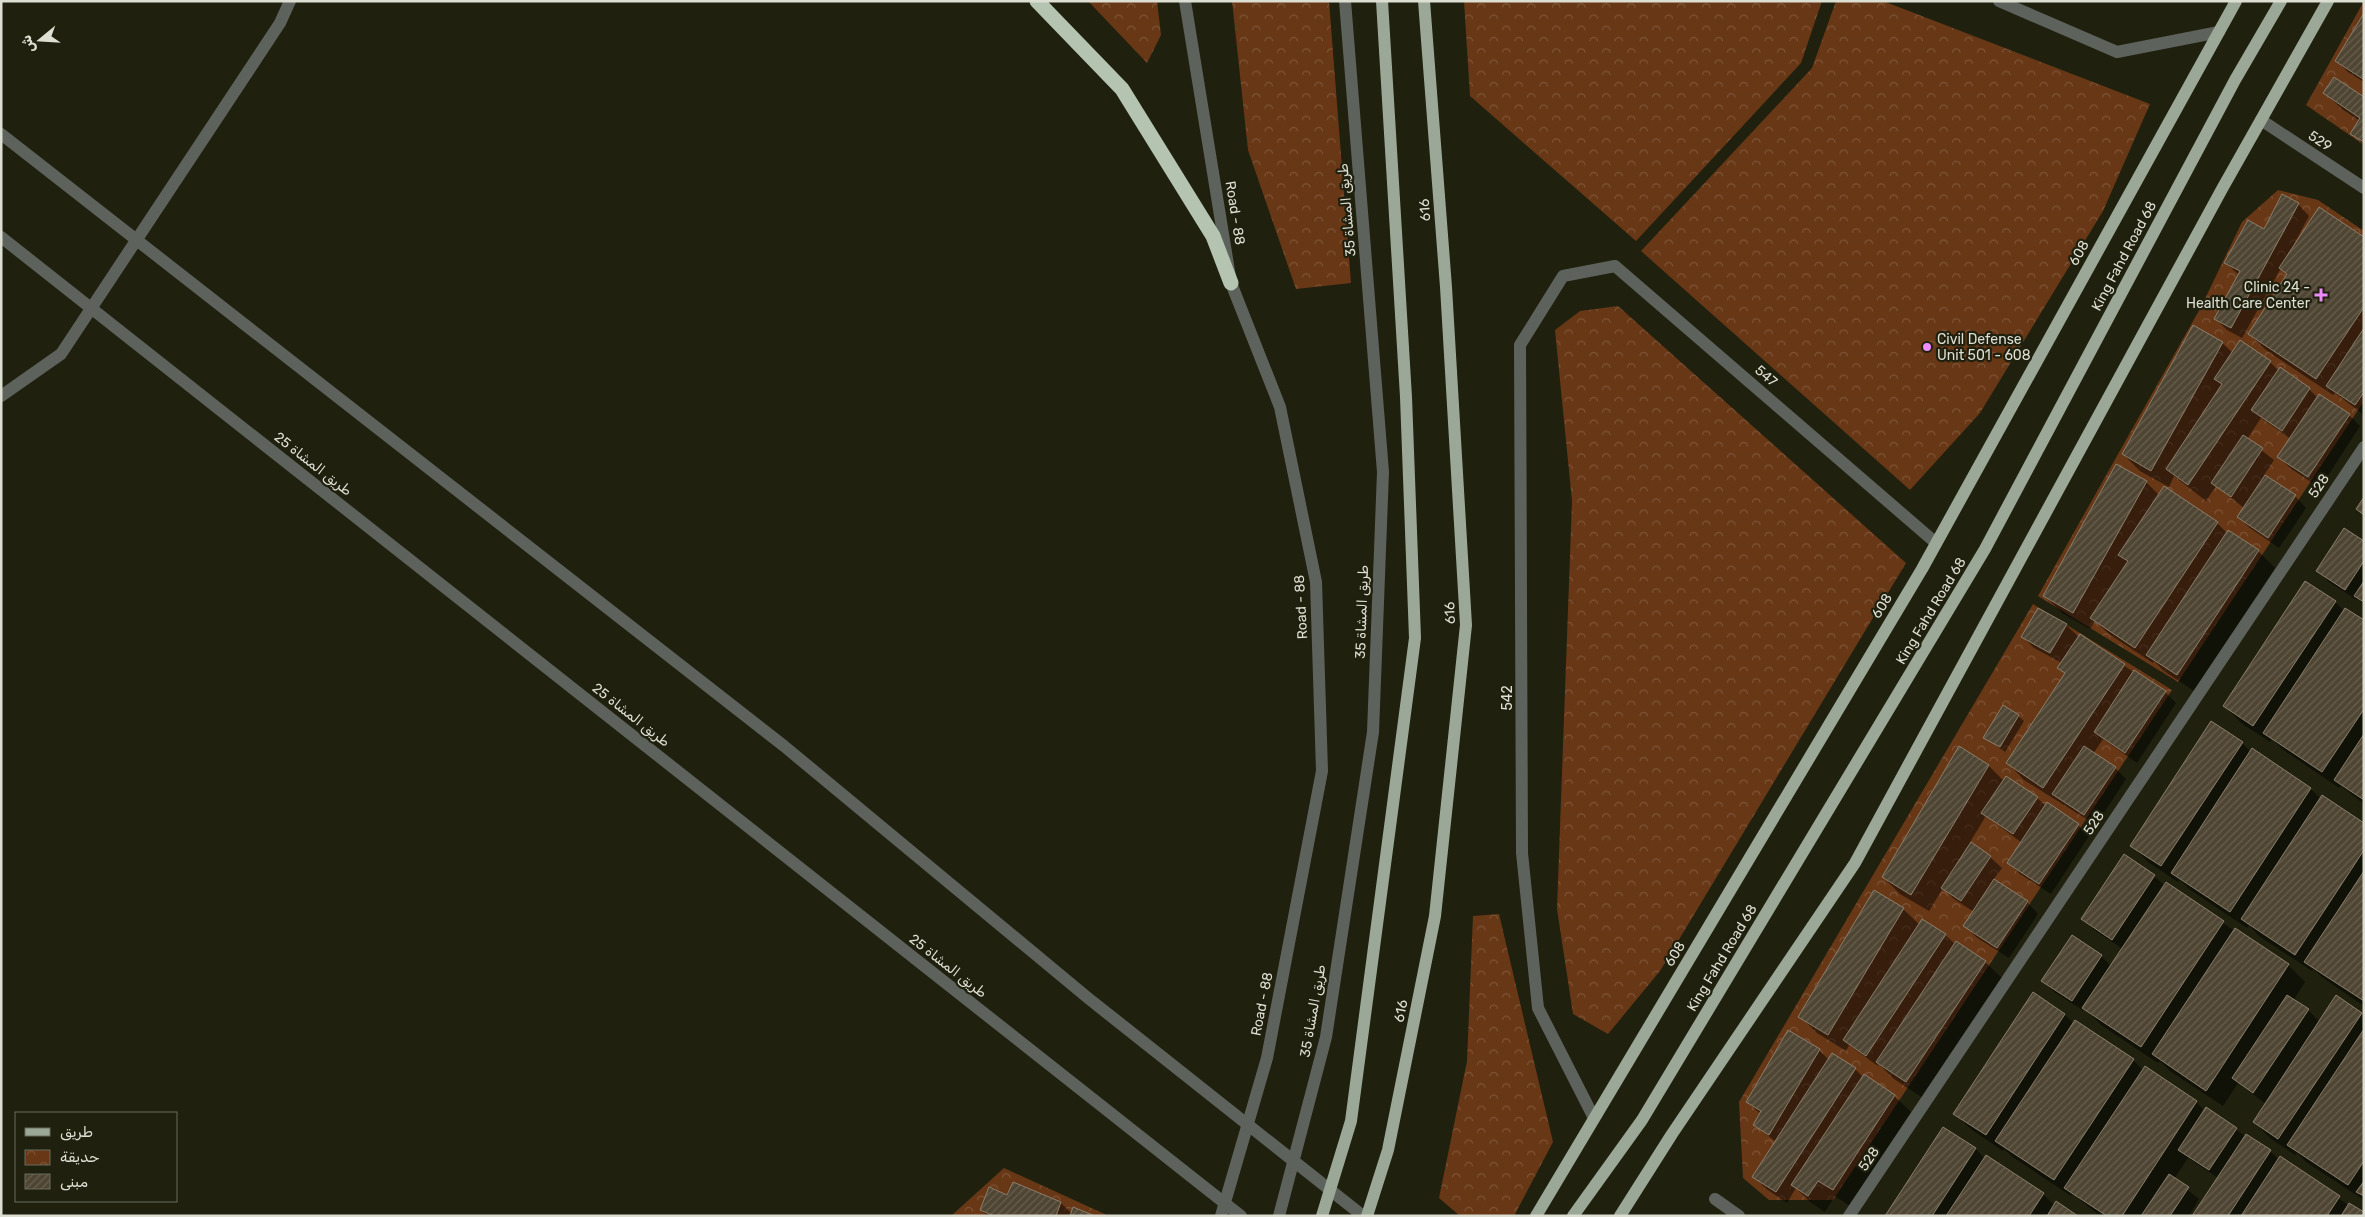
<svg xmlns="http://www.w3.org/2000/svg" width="2365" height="1217" font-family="Rubik,'Noto Sans Arabic',sans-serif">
<defs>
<pattern id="park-crowns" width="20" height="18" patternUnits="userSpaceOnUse" patternTransform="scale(1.25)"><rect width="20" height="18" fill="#683716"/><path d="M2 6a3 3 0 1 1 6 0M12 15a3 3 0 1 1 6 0" fill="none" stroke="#7d5437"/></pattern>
<pattern id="building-hatch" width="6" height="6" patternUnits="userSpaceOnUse" patternTransform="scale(1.25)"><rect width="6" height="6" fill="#4f4533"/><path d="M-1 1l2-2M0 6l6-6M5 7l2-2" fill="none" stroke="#685f50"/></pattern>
</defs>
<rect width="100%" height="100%" fill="#1f200e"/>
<g fill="url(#park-crowns)">
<path d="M1088,1H1157L1161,35L1147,63Z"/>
<path d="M1232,1H1329L1351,283L1296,289L1248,150Z"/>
<path d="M1464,1H1822L1801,63L1636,241L1470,96Z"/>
<path d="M1836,1H1883L2150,104L2103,211L1980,413L1910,490L1641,251L1812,68Z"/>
<path d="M2364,1V145L2306,105Z"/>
<path d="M2278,190L2318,200L2364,231V401L2178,682L2038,596L2201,307L2242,222Z"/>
<path d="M1618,306L1906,563L1660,971L1608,1034L1573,1014L1557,909L1572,501L1555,330L1580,311Z"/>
<path d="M2033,604L2172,690L1833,1200H1769L1743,1178L1739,1102Z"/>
<path d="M1499,914L1553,1142L1514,1216H1460L1439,1198L1467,1061L1473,916Z"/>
<path d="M1004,1168L1109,1216H951Z"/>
</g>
<g fill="#0007">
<path d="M2364,16V82L2348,72L2337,61Z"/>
<path d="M2325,93L2364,98V145L2352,133L2360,121L2342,109Z"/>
<path d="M2283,196L2298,204L2309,216L2294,244L2296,245L2364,238V415L2335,393L2333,395L2266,350L2249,334L2288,275L2281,268L2242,338L2227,330L2216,319L2239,275L2226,263L2264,231Z"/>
<path d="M2222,343L2233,353L2270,362L2279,371L2309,389L2318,398L2349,415L2360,426L2320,488L2290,468L2279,457L2291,439L2261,418L2247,439L2274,460L2264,475L2295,496L2306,508L2279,548L2250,528L2238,517L2244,508L2216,486L2206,501L2174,476L2169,487L2140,471L2123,454Z"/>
<path d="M2146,482L2159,495L2164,488L2217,523L2227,533L2258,551L2275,568L2194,691L2164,671L2154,661L2153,663L2109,634L2095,621L2090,629L2062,613L2045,596Z"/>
<path d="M2364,543V604L2358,598L2357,600L2329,582L2318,570Z"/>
<path d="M2335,602L2344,611L2364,621V804L2341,786L2339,788L2282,749L2272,739L2270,742L2241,723L2225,706Z"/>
<path d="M2066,625L2079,637L2165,692L2176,703L2137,763L2103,739L2093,754L2115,768L2126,779L2096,825L2024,780L2008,763L2066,674L2059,668L2062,663L2034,648L2023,637Z"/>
<path d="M2018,716L2024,721L2005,752L1985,737Z"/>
<path d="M2242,743L2251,752L2253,750L2311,789L2321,799L2364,824V1006L2323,978L2313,969L2312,971L2259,936L2249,925L2247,928L2189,889L2180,880L2178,882L2148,862L2131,845Z"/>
<path d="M1959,748L1989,766L2004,781L2037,798L2046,806L2078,825L2089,836L2051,894L2020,874L2009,863L2022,843L1986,816L1970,842L1990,857L2002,868L1993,880L2027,902L2038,914L2009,958L1976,937L1965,925L1974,912L1954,899L1943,888L1929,911L1900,894L1883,877Z"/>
<path d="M2154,876L2165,886L2288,965L2305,982L2293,1001L2308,1010L2320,1022L2361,1014L2364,1016V1200L2306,1162L2297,1153L2295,1155L2271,1139L2254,1122L2266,1104L2238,1083L2223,1106L2170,1071L2160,1061L2158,1063L2101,1025L2085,1009L2084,1011L2054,992L2043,981L2072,937L2101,956L2112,967L2123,949L2094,930L2083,918Z"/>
<path d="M1903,909L1920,925L1923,920L1945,935L1955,944L1985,962L2002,978L1923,1098L1894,1079L1879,1064L1878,1066L1849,1045L1846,1051L1817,1033L1800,1016Z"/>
<path d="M2064,1014L2074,1024L2133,1060L2143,1070L2145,1068L2196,1102L2205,1111L2270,1151L2279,1160L2280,1158L2364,1216H2193L2218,1178L2188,1158L2174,1179L2199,1199L2189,1216H2100L2073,1194L2071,1196L2014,1158L2004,1149L2003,1151L1972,1130L1955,1114Z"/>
<path d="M1819,1050L1829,1060L1855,1069L1863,1077L1894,1096L1911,1112L1850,1206L1835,1196L1825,1212L1810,1202L1796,1188L1787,1203L1765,1188L1754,1176L1776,1142L1754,1124L1761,1114L1747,1102Z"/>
<path d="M1944,1128L1976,1149L1985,1159L1986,1157L2043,1194L2055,1206L2075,1216H1887Z"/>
<path d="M1013,1183L1061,1203L1072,1214L1092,1216H987L981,1210L1007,1197Z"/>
</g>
<g fill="url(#building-hatch)" stroke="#8b7f6c">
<path d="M2364,13V78L2363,79L2335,61Z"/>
<path d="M2334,77L2364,97V142L2350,134L2360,118L2323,93Z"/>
<path d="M2282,194L2299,203L2231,328L2214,319L2240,271L2224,263L2248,220L2264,229Z"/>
<path d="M2319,207L2364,237V307L2316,379L2248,334L2287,274L2279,268Z"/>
<path d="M2193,325L2223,342L2151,471L2122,454Z"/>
<path d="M2364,328V392L2355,405L2326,386Z"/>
<path d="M2240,340L2271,361L2188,485L2166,469L2222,384L2214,379Z"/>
<path d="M2280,367L2310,388L2282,431L2251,410Z"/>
<path d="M2319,394L2350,414L2308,477L2277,457Z"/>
<path d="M2243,435L2263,448L2231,497L2211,483Z"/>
<path d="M2116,464L2147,481L2073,613L2043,596Z"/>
<path d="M2265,475L2296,495L2268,538L2237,517Z"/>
<path d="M2164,486L2218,522L2135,648L2090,618L2128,561L2118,555Z"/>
<path d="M2364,497V515L2356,509Z"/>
<path d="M2344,528L2364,541V561L2345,590L2316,571Z"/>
<path d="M2228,530L2259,550L2177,675L2146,655Z"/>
<path d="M2305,581L2336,601L2253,726L2223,706Z"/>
<path d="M2364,581V602L2354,596Z"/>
<path d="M2038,608L2067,624L2050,653L2021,637Z"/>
<path d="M2345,608L2364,620V709L2322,772L2263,733Z"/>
<path d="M2080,634L2125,664L2043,788L2006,763L2065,673L2057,668Z"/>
<path d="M2134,670L2166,691L2125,753L2094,732Z"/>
<path d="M2003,705L2019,715L2000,747L1983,738Z"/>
<path d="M2211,721L2243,742L2161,866L2130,846Z"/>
<path d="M2364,734V800L2334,780Z"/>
<path d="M1959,746L1989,765L1911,895L1882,877Z"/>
<path d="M2084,746L2116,767L2084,815L2052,794Z"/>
<path d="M2252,748L2311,788L2230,912L2171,873Z"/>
<path d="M2006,776L2038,797L2013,834L1981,813Z"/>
<path d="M2322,795L2364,823V850L2295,955L2241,919Z"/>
<path d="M2047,802L2079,824L2039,884L2007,863Z"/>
<path d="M1971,842L1991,856L1961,901L1941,888Z"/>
<path d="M2124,854L2155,875L2112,940L2081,919Z"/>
<path d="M2364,871V1001L2304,962Z"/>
<path d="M1994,879L2028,901L1997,948L1963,926Z"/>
<path d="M2166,882L2224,921L2141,1047L2082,1008Z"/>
<path d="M1874,890L1904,908L1828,1035L1798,1017Z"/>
<path d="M1922,919L1946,934L1866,1056L1843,1040Z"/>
<path d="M2235,928L2289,964L2206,1091L2152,1054Z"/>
<path d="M2072,935L2102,955L2072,1001L2041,981Z"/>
<path d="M1956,941L1986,961L1906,1082L1876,1062Z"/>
<path d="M2033,992L2065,1014L1986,1135L1953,1114Z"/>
<path d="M2287,995L2309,1009L2253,1093L2232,1078Z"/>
<path d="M2336,995L2362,1013L2278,1139L2253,1122Z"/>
<path d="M2075,1020L2134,1059L2054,1180L1995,1141Z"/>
<path d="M2364,1029V1161L2348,1185L2287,1145Z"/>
<path d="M1788,1030L1820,1049L1769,1135L1753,1125L1761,1111L1746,1102Z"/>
<path d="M1832,1053L1856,1068L1776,1192L1752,1177Z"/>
<path d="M2145,1066L2197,1101L2122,1216H2107L2064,1188Z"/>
<path d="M1864,1074L1895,1095L1833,1190L1818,1181L1808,1196L1791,1185Z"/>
<path d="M2206,1107L2237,1128L2209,1170L2178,1150Z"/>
<path d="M1943,1127L1976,1148L1932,1216H1885Z"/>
<path d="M2246,1134L2271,1150L2228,1216H2192Z"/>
<path d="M1986,1155L2044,1193L2029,1216H1946Z"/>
<path d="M2280,1156L2340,1196L2327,1216H2241Z"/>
<path d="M2169,1174L2189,1187L2170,1216H2141Z"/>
<path d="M2364,1181V1196L2356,1192Z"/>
<path d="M1013,1182L1061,1202L1056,1216H994L980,1210L989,1187L1007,1195Z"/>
<path d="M2056,1201L2078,1216H2047Z"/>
<path d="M2349,1203L2364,1212V1216H2341Z"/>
<path d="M1073,1207L1095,1216H1070Z"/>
</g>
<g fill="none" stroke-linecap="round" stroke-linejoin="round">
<g stroke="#5d635c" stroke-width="12">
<path d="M1185,1L1231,283L1280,407L1316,582L1322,771L1267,1058L1221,1216"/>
<path d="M1999,1L2117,52L2219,32"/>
<path d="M2261,120L2364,188"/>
<path d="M1,134L784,746L1088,998L1363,1216"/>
<path d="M1,237L1241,1216"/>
<path d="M1,396L61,354L280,23L290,1"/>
<path d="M1594,1118L1538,1008L1522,853L1520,345L1563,276L1615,266L1936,543"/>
<path d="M1715,1199L1739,1216"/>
<path d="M1279,1216L1326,1037L1373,732L1383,472L1345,1"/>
<path d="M1849,1216L2364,447"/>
</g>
<g stroke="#9ba898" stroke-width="12">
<path d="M1322,1216L1351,1121L1415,638L1406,397L1382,1"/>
<path d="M1367,1216L1388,1150L1435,916L1466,625L1446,287L1424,1"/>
<path d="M1536,1216L1922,569L2236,1"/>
<path d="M1573,1216L1642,1120L1985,549L2235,80L2281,1"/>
<path d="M1620,1216L1672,1134L1855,863L2222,189L2328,1"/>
</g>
<path stroke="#b4c4b1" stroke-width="15" d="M1037,1L1122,89L1213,236L1231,283"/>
</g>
<g fill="#ec8cfb" stroke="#1f200e" stroke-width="2">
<path d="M2318.5 287.5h5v5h5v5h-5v5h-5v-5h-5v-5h5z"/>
<circle cx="1927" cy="347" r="5"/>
</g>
<g text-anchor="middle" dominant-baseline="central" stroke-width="4.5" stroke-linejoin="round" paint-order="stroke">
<g font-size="14" fill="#dedfd3" stroke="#1f200e">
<text transform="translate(2320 141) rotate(33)">529</text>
<text transform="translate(1347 210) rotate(-95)">طريق المشاة 35</text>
<text transform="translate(1425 210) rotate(-94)">616</text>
<text transform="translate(1235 213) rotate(81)">Road - 88</text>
<text transform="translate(2079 253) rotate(-61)">608</text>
<text transform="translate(2124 256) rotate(-62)">King Fahd Road 68</text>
<text transform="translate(1766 376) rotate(41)">547</text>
<text transform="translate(313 464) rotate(38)">طريق المشاة 25</text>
<text transform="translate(2319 486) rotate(-56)">528</text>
<text transform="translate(1882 606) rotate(-59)">608</text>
<text transform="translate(1301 607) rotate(-93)">Road - 88</text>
<text transform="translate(1931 611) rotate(-59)">King Fahd Road 68</text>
<text transform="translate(1362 612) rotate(-88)">طريق المشاة 35</text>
<text transform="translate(1450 613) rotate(-92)">616</text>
<text transform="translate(1507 698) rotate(-90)">542</text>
<text transform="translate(631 715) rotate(38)">طريق المشاة 25</text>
<text transform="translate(2094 823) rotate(-56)">528</text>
<text transform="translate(1675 954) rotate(-59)">608</text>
<text transform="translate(1722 958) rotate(-59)">King Fahd Road 68</text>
<text transform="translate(948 966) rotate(38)">طريق المشاة 25</text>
<text transform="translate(1262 1004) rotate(-79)">Road - 88</text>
<text transform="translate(1313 1011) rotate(-80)">طريق المشاة 35</text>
<text transform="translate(1401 1011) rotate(-79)">616</text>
<text transform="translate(1869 1159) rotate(-56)">528</text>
</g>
<g font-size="14" fill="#dedfd3" stroke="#1f200e" text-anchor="end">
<text x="2310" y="287">Clinic 24 -<tspan x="2310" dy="16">Health Care Center</tspan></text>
<text x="1937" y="339" text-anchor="start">Civil Defense<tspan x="1937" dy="16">Unit 501 - 608</tspan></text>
</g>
</g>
<rect width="2365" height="1217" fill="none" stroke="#dedfd3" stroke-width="5"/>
<rect x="15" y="1112" width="162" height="90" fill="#1f200e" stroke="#6b6c5d"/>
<rect x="25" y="1128" width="25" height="8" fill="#9ba898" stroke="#6b6c5d"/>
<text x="60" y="1137" font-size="15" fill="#dedfd3">طريق</text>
<rect x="25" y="1150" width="25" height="15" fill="url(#park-crowns)" stroke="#6b6c5d"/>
<text x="60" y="1162" font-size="15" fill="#dedfd3">حديقة</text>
<rect x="25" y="1174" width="25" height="15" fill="url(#building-hatch)" stroke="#6b6c5d"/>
<text x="60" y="1187" font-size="15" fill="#dedfd3">مبنى</text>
<g transform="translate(40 40) rotate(252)" stroke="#1f200e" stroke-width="4" paint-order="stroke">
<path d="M0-4L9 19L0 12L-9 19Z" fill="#dedfd3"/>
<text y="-8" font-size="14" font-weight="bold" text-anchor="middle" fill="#dedfd3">ش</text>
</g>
</svg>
